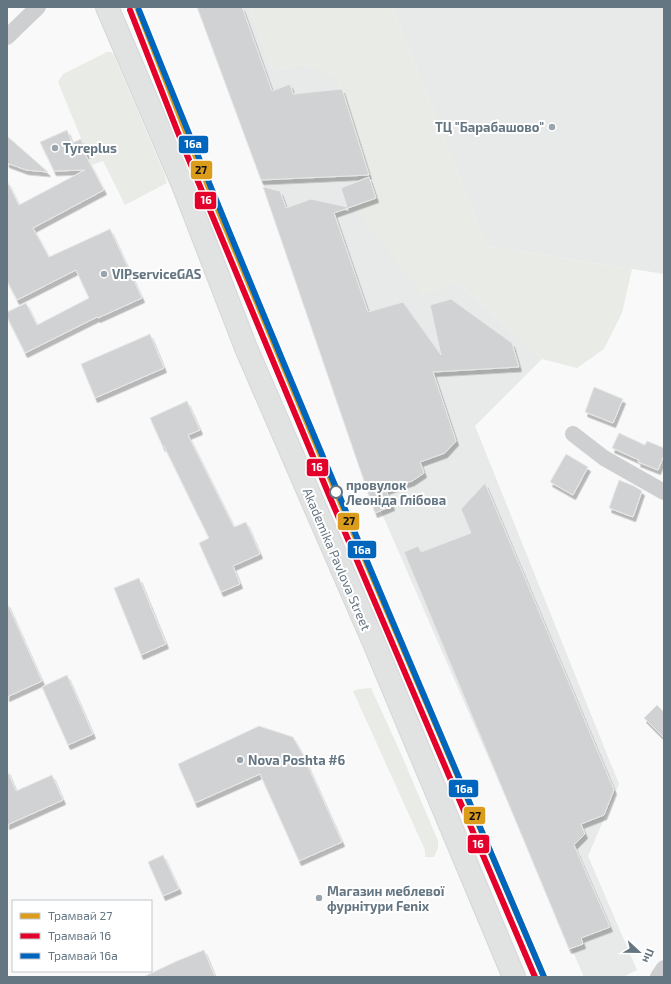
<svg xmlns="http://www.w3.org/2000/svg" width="671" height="984" font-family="'Exo 2',sans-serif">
<defs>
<filter id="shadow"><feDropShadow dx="2.5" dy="4.5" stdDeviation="0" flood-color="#0004"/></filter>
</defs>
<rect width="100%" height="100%" fill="#f9f9f9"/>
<g fill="#e8e9e9">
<path d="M198,7H249L273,71L305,64L336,77L376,190L350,200L458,283L542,359L475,426L619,784L588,856L637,970L623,977H584L376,500L276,218Z"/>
<path d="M392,7H664V274L487,246Z"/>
</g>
<g fill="#e8ebe6">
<path d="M249,7H392L487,246L632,269L622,313L604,349L577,368L542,359L458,283L422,296L349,200L376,190L336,77L305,64L273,71Z"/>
<path d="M107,52H111L114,55L164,173L167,183L125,205L103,161L92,165L58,82L63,74Z"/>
<path d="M371,688L402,756L438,841V848L434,857H425V850L353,691L360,689Z"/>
</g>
<g fill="#d0d2d3" stroke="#e8e8e8" filter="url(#shadow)">
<path d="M197,7H242L272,91L290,84L293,94L342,89L369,175L261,180Z"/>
<path d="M67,130L72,143L81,139L87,154H85L104,190L33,228L49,257L110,229L142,298L98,318L97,317L25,353L7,317V312L26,303L37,325L89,298L76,270L17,300L7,281V181L19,205L85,170L54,171L40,142Z"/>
<path d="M7,136L48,172L26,170L7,163Z"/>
<path d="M369,177L376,198L334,213L368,312L403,302L441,355L430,305L451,299L512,343L519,367L433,372L456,441L445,453L420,462L424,473L412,481L386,490L392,506L375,513L263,187L280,191L286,208L311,199L347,207L341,188Z"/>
<path d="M150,334L164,368L95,398L81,364Z"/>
<path d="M594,387L623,399L613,423L585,412Z"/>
<path d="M187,401L200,430L188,435L234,527L246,522L260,554L233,566L240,584L221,592L199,543L209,538L164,446L163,447L150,418Z"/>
<path d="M619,433L645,445L647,441L664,448V455L658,470L638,462L639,460L612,448Z"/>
<path d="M566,454L588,467L573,495L550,482Z"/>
<path d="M619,480L634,486L642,491L633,517L609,508Z"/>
<path d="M485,483L614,790L604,815L581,824L585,834L574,845L610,927L581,938L583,944L569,949L404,552L418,546L421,552L471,533L461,509Z"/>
<path d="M139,578L166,644L141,655L114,588Z"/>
<path d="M7,603L42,681L7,697Z"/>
<path d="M67,675L93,734L68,745L42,687Z"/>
<path d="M657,705L664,712V738L644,718Z"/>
<path d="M259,726L293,737L302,753L342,842L299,861L260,774L195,803L178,764Z"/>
<path d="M7,770L16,791L52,775L63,800L7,825Z"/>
<path d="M163,855L179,889L163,896L148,862Z"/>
<path d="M204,950L215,977H143L177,961Z"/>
</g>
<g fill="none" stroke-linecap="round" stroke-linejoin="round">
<defs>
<path id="primary" d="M107,7L183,185L246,348L374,643L514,977"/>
</defs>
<use href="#primary" stroke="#d5d6d7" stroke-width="24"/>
<g stroke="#cecfd0" stroke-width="16">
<path d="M7,37L38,7"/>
<path d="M573,434L604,458L664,492"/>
<path d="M658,977L664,968"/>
</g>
<use href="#primary" stroke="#e1e2e2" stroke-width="22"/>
<defs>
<path id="tram-1" d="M137,7L191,145L336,492L544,977"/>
<path id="tram-2" d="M130,10L184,148L329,495L535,977"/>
<path id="tram-3" d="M139,10C269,334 407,656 544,977"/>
</defs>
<use href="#tram-1" stroke="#fff" stroke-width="9"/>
<use href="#tram-2" stroke="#fff" stroke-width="9"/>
<use href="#tram-3" stroke="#fff" stroke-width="9"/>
<use href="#tram-1" stroke="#da9c1a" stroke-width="6"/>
<use href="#tram-2" stroke="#e4002b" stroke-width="6"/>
<use href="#tram-3" stroke="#0065bd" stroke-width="6"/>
</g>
<g fill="#99a4ac" stroke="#fff" stroke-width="1.5">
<circle cx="552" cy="127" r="4"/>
<circle cx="55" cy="148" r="4"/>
<circle cx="104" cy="274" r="4"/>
<circle cx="240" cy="760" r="4"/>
<circle cx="319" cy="898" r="4"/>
</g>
<circle fill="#fff" stroke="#657683" stroke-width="2" cx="336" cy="492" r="6"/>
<g text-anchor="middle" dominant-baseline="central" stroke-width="4" stroke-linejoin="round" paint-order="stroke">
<g font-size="13" font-weight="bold" fill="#657683" stroke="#fff" text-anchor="start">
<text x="544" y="127" text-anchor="end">ТЦ "Барабашово"</text>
<text x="63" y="148">Tyreplus</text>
<text x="112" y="274">VIPserviceGAS</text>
<text x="248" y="760">Nova Poshta #6</text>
<text x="327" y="891">Магазин меблевої<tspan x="327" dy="15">фурнітури Fenix</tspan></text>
</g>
<g font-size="13" font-weight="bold" fill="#657683" stroke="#fff" text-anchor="start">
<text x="346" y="485">провулок<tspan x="346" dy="15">Леоніда Глібова</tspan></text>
</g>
<g font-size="13" fill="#657683" stroke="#fff">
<text transform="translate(337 559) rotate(67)">Akademika Pavlova Street</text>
</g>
</g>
<g stroke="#fff" stroke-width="1.5">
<rect x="178" y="135" width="31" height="19" rx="4" fill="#0065bd"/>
<rect x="190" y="160" width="23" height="20" rx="4" fill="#da9c1a"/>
<rect x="194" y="191" width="23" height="19" rx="4" fill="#e4002b"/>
<rect x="306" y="458" width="23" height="19" rx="4" fill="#e4002b"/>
<rect x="337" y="512" width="23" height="19" rx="4" fill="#da9c1a"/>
<rect x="347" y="540" width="30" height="19" rx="4" fill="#0065bd"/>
<rect x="448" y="779" width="31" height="19" rx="4" fill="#0065bd"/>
<rect x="463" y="806" width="23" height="19" rx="4" fill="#da9c1a"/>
<rect x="467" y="834" width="23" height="20" rx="4" fill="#e4002b"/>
</g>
<g font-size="11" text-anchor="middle" font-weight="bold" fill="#fff">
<text x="193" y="148">16a</text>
<text x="206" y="204">16</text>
<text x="317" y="471">16</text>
<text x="362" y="554">16a</text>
<text x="464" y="793">16a</text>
<text x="478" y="848">16</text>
</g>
<g font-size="11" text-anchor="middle" font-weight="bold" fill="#111">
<text x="201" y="174">27</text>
<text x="349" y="525">27</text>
<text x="475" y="820">27</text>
</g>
<rect width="671" height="984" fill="none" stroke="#657683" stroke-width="16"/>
<rect x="12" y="900" width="140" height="72" fill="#ffffff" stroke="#c1c8cd"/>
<rect x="20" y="913" width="20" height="6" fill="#da9c1a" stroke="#c1c8cd"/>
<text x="48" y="920" font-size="12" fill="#657683">Трамвай 27</text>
<rect x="20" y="933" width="20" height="6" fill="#e4002b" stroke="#c1c8cd"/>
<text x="48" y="940" font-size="12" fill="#657683">Трамвай 16</text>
<rect x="20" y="953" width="20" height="6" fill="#0065bd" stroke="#c1c8cd"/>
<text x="48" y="960" font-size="12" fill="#657683">Трамвай 16a</text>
<g transform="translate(639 952) rotate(112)" stroke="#ffffff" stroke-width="3" paint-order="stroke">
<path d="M0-3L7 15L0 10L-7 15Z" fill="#657683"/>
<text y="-6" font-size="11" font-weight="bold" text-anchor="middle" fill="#657683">Пн</text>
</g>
</svg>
